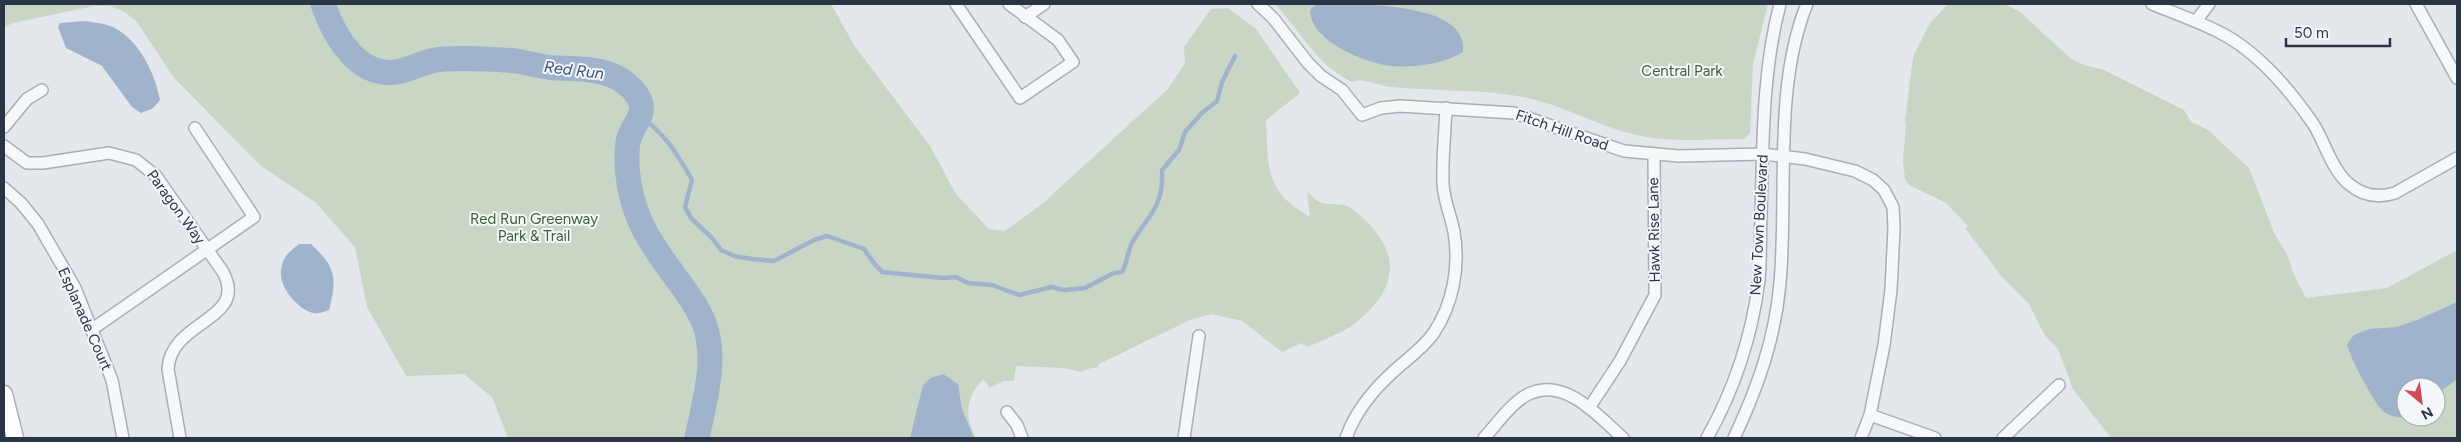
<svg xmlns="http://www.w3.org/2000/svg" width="2461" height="442" font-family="Figtree,sans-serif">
<rect width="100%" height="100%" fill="#e4e7ec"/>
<g fill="#c9d6c5" fill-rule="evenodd">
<path d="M4,4H831L854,45L930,146L956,194L989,229L1005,231L1042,204L1168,89L1185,63L1184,47L1211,9L1228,8L1256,29L1300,93L1266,120C1268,167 1265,192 1310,217L1307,191C1310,194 1314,199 1318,201C1327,207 1342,201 1351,208C1401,246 1404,286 1353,325C1340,334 1322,340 1308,347L1301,343L1282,352L1242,321L1212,314L1190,320L1099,364L1097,368H1091L1081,372L1064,368L1016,366L1014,381H1003L990,388L983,379C966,397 964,417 976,438H508L492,397L464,374L406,376L367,307L355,247L315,202L261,166L174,78L137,22L125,12L110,6H94L13,23L4,27Z"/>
<path d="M1275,4H1768L1753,64L1750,133L1744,139C1709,139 1671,143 1637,135C1602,128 1571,109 1536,100C1490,88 1440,92 1392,87C1378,86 1364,77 1352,82C1316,64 1301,32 1275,4Z"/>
<path d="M1948,4H2004L2019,11L2070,58L2084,65L2104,70L2184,110L2191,122L2208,130L2249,168L2275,235L2287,254L2294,275L2306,298L2387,288L2457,250V438H2111L2073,389L2058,349L2044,334L2029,304L2002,277L1965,228L1968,226L1946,203L1909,185L1905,179L1903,161L1906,125L1905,120L1913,57L1930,23ZM2406,387H2436V417H2406Z"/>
</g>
<g fill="#9fb4cc">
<path d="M1316,4C1352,4 1470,0 1463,52C1444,64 1413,68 1391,66C1365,63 1310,41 1310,10Z"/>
<path d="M86,21C94,23 105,23 113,27C139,40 155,73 160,100L152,109L141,113L132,107L102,66L66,48L58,27L60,23Z"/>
<path d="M299,244H311C336,267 337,278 329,310C323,312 316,315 310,312C293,305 276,282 282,265C284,255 292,250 299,244Z"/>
<path d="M2457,302V379L2436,395V387H2406L2408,417C2400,419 2388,416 2382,410C2372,399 2350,358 2347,344L2354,335L2369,329L2396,327L2417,320Z"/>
<path d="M943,374L958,384L962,409L974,438H910L923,385L931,378Z"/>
</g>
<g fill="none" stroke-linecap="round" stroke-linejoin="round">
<path stroke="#9fb4cc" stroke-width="4.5" d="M642,117C667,137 676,152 692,180L685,207L691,218L713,239L721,250L734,256L752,259L774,261L814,240L827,236L864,249L874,263L882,272L943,278L956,277L968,283L992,285L1019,295L1051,287L1064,290L1085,288L1114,273L1122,272C1128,262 1127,252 1132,243C1149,214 1164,207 1162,170L1179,150L1185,132L1202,113L1217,101L1222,82L1235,56"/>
<path stroke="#9fb4cc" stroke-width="25" d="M323,4C334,36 359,81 401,71C416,67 426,60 444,59C467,58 493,59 516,61C530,63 543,68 557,68C583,69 612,68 631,88C655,112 631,123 628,142C624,169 631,204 643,227C658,260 691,291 704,323C718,358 704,403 697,438"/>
<defs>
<g id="street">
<path d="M956,4L1020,98L1073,62L1058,40L1009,4"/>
<path d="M1258,4L1273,18L1308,63L1321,76L1342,90L1362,115L1381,108L1400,106L1514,113L1624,151L1679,156L1763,154L1805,159L1855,171L1873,180L1884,190L1893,207L1894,228L1891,290L1884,345L1870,415L1861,438"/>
<path d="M2152,4C2174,13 2197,21 2219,32C2257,51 2290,90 2314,125C2325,143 2332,170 2349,184C2363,196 2379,198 2395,193L2457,158"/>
<path d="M2416,4L2457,78"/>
<path d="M1025,17L1044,4"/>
<path d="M2196,21L2209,4"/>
<path d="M4,127L27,99L42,90"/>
<path d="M4,146L27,163H43L109,153L136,160L156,176L223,272C249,321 171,319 168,369L180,438"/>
<path d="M4,188L21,203L38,224L75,288L112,380L123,438"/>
<path d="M91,330L254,217L195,128"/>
<path d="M1589,408L1620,361L1655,295L1654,154"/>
<path d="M1007,412L1017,425L1022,438"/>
<path d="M1870,415L1935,438"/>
<path d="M1184,438L1199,336"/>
<path d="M1346,438C1355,412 1374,389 1394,371C1407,359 1422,349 1433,334C1453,305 1460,266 1454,232C1451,216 1444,201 1443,184C1442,159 1445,133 1446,108"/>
<path d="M1484,438C1497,424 1513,400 1531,393C1567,378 1600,418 1623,438"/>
<path d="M1707,438C1734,390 1752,336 1759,280C1761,259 1760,237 1761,216C1763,144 1762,73 1780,4"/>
<path d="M1734,438C1758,387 1775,339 1780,283C1788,194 1773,87 1807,4"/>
<path d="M2003,438L2059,385"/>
</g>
<path id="secondary" d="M4,394L15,438"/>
</defs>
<use href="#street" stroke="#a9aeb7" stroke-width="14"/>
<use href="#secondary" stroke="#a9aeb7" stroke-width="19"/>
<use href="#street" stroke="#f7f8fa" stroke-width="11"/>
<use href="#secondary" stroke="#fff" stroke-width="16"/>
</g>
<g text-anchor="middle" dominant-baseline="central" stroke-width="4" stroke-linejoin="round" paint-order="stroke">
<g font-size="15" fill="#3f6138" stroke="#f4f6f9">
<text x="1682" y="71">Central Park</text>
<text x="534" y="219">Red Run Greenway<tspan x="534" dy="17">Park &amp; Trail</tspan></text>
</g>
<g font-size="15" fill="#2b3445" stroke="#f4f6f9">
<text transform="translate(1562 130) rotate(19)">Fitch Hill Road</text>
<text transform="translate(176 207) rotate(54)">Paragon Way</text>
<text transform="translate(1759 225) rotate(-87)">New Town Boulevard</text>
<text transform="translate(1654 230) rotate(-91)">Hawk Rise Lane</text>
<text transform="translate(85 319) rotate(66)">Esplanade Court</text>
</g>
<g font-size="16" font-style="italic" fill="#34527a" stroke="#f4f6f9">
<text transform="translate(574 70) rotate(7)">Red Run</text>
</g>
</g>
<rect width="2461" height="442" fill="none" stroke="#2b3445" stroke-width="10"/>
<g transform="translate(2421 402) rotate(151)"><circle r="24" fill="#f4f6f9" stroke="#a4a8b1"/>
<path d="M0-4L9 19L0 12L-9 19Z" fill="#d1495b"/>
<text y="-8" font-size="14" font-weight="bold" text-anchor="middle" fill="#2b3445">N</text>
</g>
<path d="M2286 38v8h104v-8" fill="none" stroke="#2b3445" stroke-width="2.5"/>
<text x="2294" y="38" font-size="15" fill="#2b3445" stroke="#f4f6f9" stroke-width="4" paint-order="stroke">50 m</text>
</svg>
